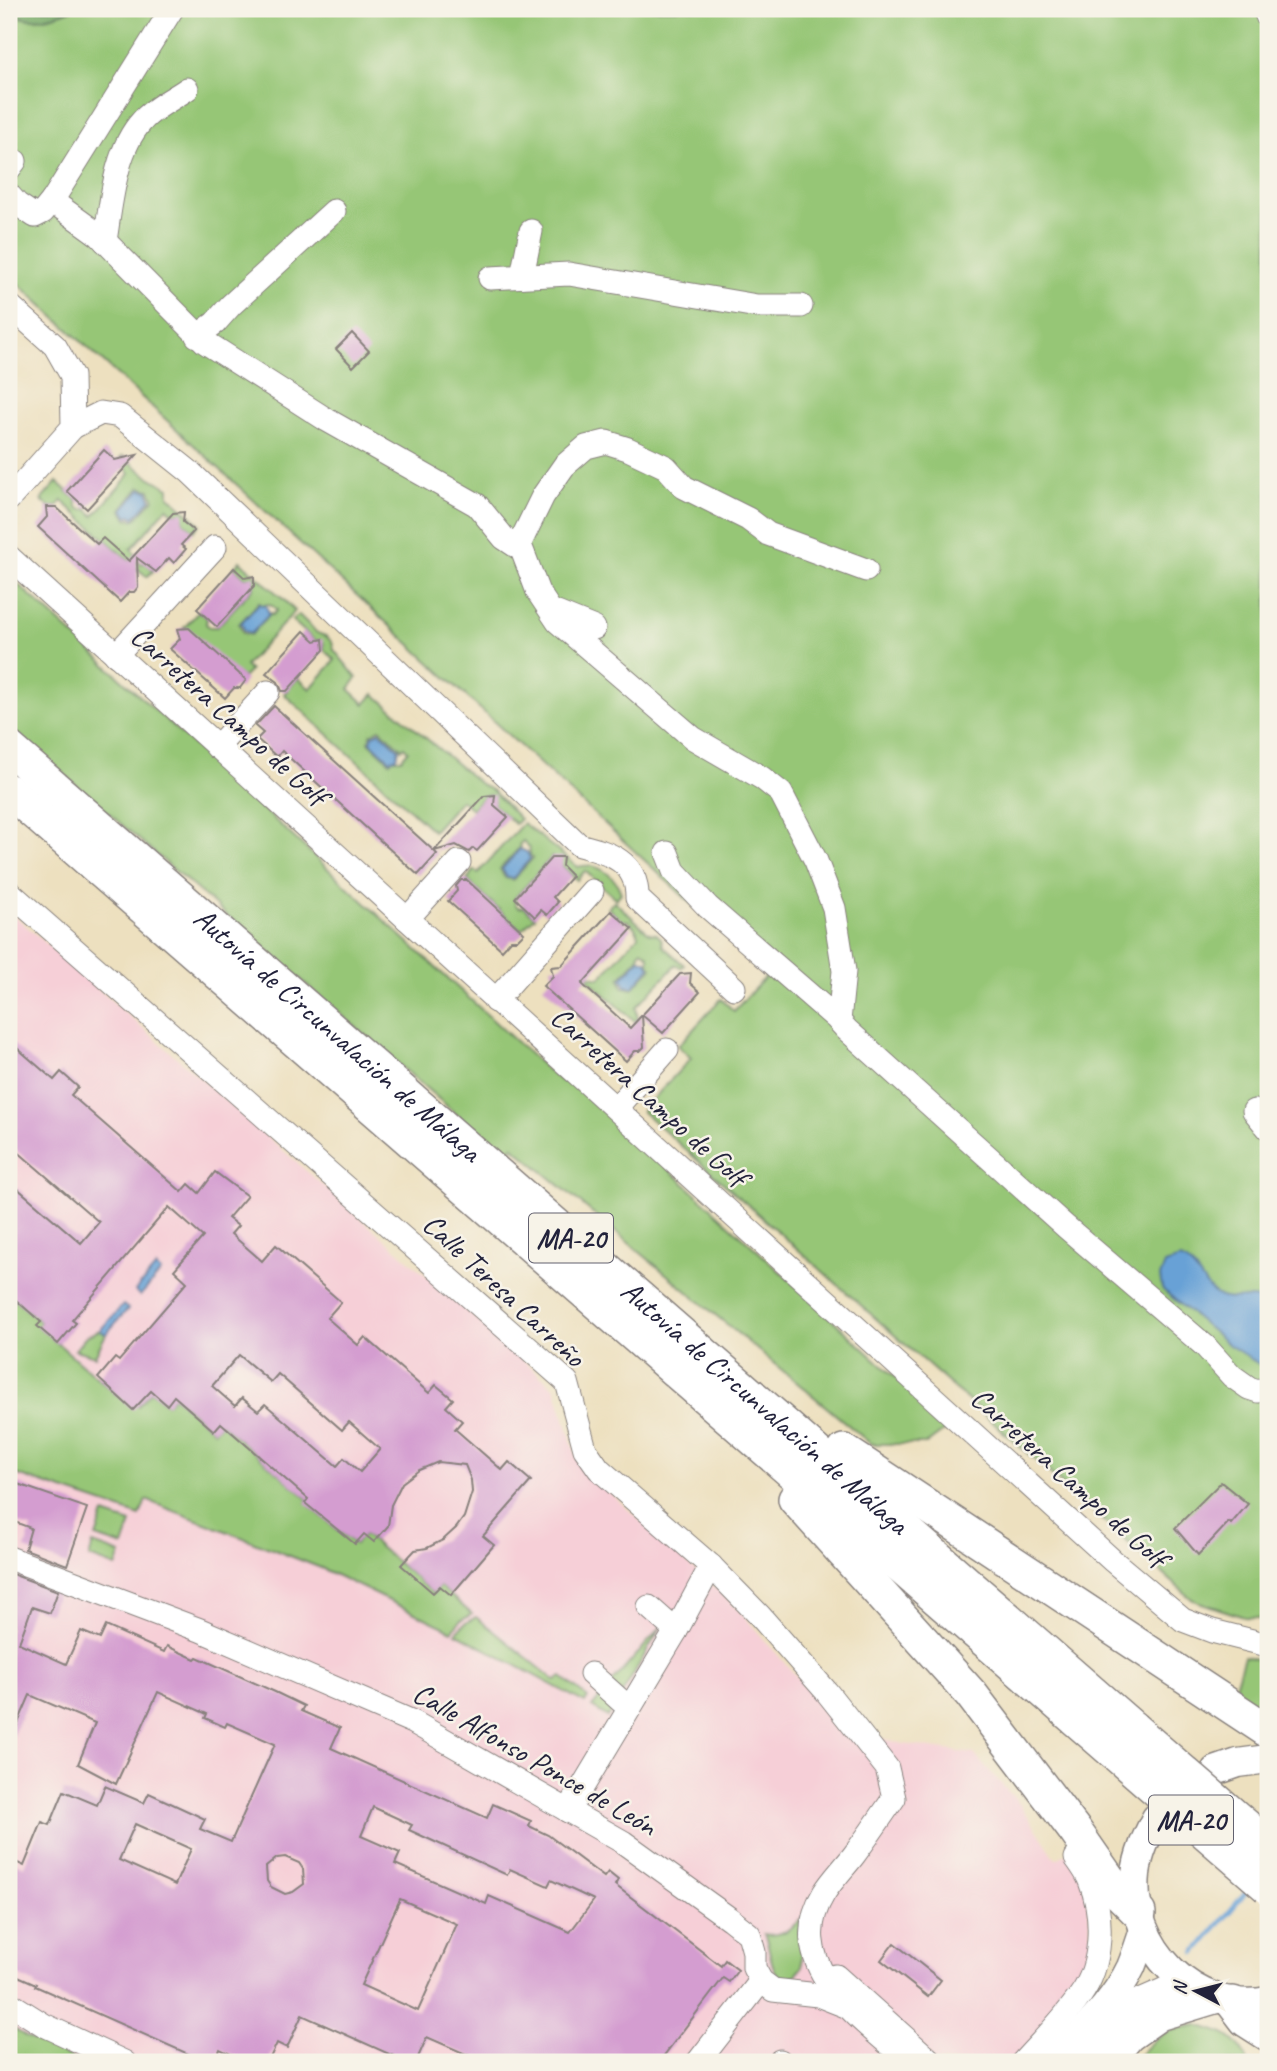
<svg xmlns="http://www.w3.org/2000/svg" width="1277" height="2071" font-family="Caveat,sans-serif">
<rect width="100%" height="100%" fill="#f7f3e8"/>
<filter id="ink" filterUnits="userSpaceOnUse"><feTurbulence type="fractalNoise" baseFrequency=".0143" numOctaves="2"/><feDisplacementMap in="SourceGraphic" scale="14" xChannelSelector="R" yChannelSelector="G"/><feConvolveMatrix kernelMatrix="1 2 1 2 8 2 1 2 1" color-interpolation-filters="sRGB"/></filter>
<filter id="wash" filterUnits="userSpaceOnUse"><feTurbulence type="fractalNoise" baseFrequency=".00686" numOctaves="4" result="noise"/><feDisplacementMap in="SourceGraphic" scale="28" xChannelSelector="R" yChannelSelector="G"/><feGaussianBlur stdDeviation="1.57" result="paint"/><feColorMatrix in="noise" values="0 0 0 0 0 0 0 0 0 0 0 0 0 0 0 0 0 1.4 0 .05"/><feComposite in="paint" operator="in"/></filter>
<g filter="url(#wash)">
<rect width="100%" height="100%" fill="#ede0bf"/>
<path fill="#f6cfd7" d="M9,911L555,1388L579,1465L736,1607L850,1738L871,1735L903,1744L974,1754L1022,1807L1056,1859L1068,1853L1085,1878L1094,1960L1022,2062H9Z"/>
<g fill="#96c676" stroke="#5c7458" stroke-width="2" fill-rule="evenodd">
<path d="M9,9H1268V1619L1244,1617L1193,1600L642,1111L691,1058L678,1046L721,999L734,1011L768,974L9,275Z"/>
<path d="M123,456L147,476L169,488V496L200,524L194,531L183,522V516L179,513H173L167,508L131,549L136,554V560L141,564L145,563L154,570L147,577L62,501L56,507H50L41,500L57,482L77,500V506L81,510L87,509L94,516L130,474L120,459ZM140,487L150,490L154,499L134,521L130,518L127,519L121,509Z"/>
<path d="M240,561C258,579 278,592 295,611L245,666L250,671L243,678L183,629L199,611L207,618L206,624L210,627H217L254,587V580L250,577L245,578L234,568ZM259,602L262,605L270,604L277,610L273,615L271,613L251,635L243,633L239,624Z"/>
<path d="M9,576L544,1067L561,1081L571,1079L949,1427L926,1444H871L512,1146L508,1159L9,727Z"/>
<path d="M299,615L317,633L326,636L332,642L334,650L357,678L349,689L365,704L374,694L479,783L493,791L520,819L515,824L494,805V799L490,795L484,796L472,809L461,800L433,831L284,694L298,678L310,689L335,660L324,650V644L320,640L315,641L294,622L292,620ZM380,729L402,749L404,747L408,751L401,759H393L390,762L369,742L371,734Z"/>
<path d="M523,823L578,867C596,862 615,874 621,893L616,899L585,871L577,880L552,857L515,898V904L519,908L524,907L535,917L521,930L467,880L474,870L478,873ZM523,841L529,847L530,855L533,858L513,880L505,878L500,869L520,847L519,845Z"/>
<path d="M614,901L649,933L656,934L661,938L663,946L684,965L681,968L676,965L636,1007L638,1020L636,1022L582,974L584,972L590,976L600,978L638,936C637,928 633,925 627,920L622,921L608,908ZM642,950L649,956V964L652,968L632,989L623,987L620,978L640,956L638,954Z"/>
<path d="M9,1294L41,1322L38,1326L118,1396L122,1392L138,1406L151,1391L167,1404L174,1396L214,1431L221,1423L308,1499L306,1503L355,1544L364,1534L433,1593L440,1586L472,1614L460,1621L452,1631L321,1568L146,1500L140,1516L9,1472Z"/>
<path d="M100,1330L106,1334L95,1356L75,1350L86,1336Z"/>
<path d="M104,1514L131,1523L123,1546L96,1537Z"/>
<path d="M93,1544L121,1554L116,1567L89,1557Z"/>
<path d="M476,1617L556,1681L562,1677L588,1698L585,1703L456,1633L464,1624Z"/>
<path d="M661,1627L622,1694L611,1684Z"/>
<path d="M1244,1656L1268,1662V1720L1231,1699Z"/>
<path d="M603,1694L616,1703L608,1717L592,1707Z"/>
<path d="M801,1919L802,1967L795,1976C767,1985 773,1950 764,1934C781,1937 789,1930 801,1919Z"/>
<path d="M9,2025L26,2037L79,2062H9Z"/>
<path d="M1197,2025C1223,2032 1237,2036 1248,2062H1133C1156,2035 1163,2030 1197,2025Z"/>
</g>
<path fill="#78ab67" stroke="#4d6651" stroke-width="2" d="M9,9H73C54,17 24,27 9,9Z"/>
<g fill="#67a1d6" stroke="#446288" stroke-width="2">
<path d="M141,489L148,491L151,499L134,518L131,515L127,516L123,509Z"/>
<path d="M259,604L266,606L269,614L252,633L245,631L241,623Z"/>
<path d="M380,732L399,749L397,757L390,760L371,742L373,735Z"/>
<path d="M520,849L527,852L530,859L513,878L507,877L502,869Z"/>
<path d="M640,959L647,961L650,968L633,987L626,986L622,978Z"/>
<path d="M1180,1259C1200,1266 1201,1287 1219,1296C1236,1305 1259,1288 1268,1309V1370L1229,1345L1162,1289L1160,1277L1165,1264Z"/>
<path d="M156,1267L161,1272L140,1296L135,1291Z"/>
<path d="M123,1305L128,1309L106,1334L100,1330Z"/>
</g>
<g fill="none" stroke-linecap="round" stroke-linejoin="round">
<path stroke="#67a1d6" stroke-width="5" d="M1196,1952L1250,1887"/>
</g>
<g id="blocks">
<g fill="#d49dd0" fill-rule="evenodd">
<path d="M352,333L369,351L353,367L336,349Z"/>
<path d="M104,450L115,460L137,455L87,509L67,491Z"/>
<path d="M46,507H56L97,544L103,538L129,561L173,513L184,512L183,522L194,531L181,545L186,549L174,563L169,558L156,572L137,558L138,587L134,592H129L120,602L38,527L47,517Z"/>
<path d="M234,568L245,578L254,576V586L217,627L197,609Z"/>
<path d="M189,628L246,680L240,688H234L225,698L170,649L180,639L177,629Z"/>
<path d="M304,631L315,641L323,639L324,650L287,691H282L278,682L266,673Z"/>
<path d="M274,706L434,851L484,796L495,795L494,805L508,817L477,851L473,848L469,852L456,845L434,851L437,854L418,875L282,751L277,757L257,739L263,733L255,726Z"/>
<path d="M552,857H563L562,866L572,876L553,897L558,902L547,915L541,910L535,917L515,898Z"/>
<path d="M461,880H467L524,933L517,940H511L502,950L448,901L457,891L456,886Z"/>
<path d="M611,911L632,929L582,984L630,1028L642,1015L644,1047L640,1051H635L626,1061L543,986L553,976L551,967L561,966Z"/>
<path d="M691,973L690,983L700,992L663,1033L642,1015L680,974Z"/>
<path d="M9,1041L54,1080L61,1072L78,1087L71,1095L182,1192L189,1184L199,1193L215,1172L247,1196L228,1218L238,1226L231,1234L262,1261L276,1245L341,1302L327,1318L358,1345L365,1337L429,1393L436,1385L453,1399L446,1407L462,1421L455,1429L502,1470L509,1462L531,1481L483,1536L494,1545L451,1595L440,1586L433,1593L401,1565L415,1550L427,1548L443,1540L456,1528L464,1517L472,1492L471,1480L465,1465L438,1462L419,1470L402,1483L391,1505L388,1526L374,1542L364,1534L355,1544L305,1503L308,1499L221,1423L214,1431L174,1396L167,1405L151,1391L133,1410L98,1378L115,1358L119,1361L187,1282L174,1270L203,1237L169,1207L72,1320L76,1323L58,1344L37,1326L41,1322L9,1294V1197L17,1188L81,1243L99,1222L9,1144ZM239,1355L271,1382L278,1374L342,1430L349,1422L380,1449L360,1472L344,1458L337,1466L265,1404L258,1411L242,1398L235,1406L212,1386Z"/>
<path d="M9,1481L87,1508L67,1565L25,1549L31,1528L9,1520Z"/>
<path d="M1221,1482L1248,1504L1231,1524L1229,1522L1198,1555L1175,1528Z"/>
<path d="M9,1573L58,1591L50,1613L32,1607L19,1643L66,1664L81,1631L100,1639L106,1626L164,1652L167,1646L195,1659L197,1657L275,1692L304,1706L301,1711L340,1728L331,1748L487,1818L493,1804L531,1821L529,1826L548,1835L604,1877L608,1872L618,1880L615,1885L721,1966L725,1960L738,1970L729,1982L723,1978L659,2062H484L427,2037L416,2062H407L302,2015L287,2048L277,2043L268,2062H248L220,2049L215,2061L206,2057L204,2061L35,1986L36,1984L9,1972V1859L24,1866L42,1822L50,1825L64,1791L97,1805L105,1786L144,1803L149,1793L205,1819L200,1829L231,1842L275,1744L227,1723L225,1727L205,1718L207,1714L158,1692L116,1784L78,1764L95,1723L30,1695L9,1744ZM373,1807L412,1825L409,1830L507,1875L510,1869L548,1886L551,1880L594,1900L570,1932L489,1896L486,1904L395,1864L400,1853L361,1836ZM135,1824L191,1849L175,1885L119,1860ZM285,1857L299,1863L303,1869L304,1884L293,1892L285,1894L271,1887L267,1881L266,1867L277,1858ZM400,1899L457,1924L418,2011L361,1985Z"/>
<path d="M894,1943L941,1980L928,1997L881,1960Z"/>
</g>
</g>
</g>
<g filter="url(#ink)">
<use href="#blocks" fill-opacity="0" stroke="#88817d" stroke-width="2"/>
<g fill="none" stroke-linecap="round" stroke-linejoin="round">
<defs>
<g id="minor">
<path d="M1264,9L1268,18"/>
<path d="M9,169L15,161"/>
<path d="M9,195L17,204L35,216L43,212L52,201L99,235L205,342L327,420L477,505L504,538L522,550L538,592L558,622L693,738L762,778L781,793L816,861L834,908L844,971L839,1021"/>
<path d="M52,201L172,9"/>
<path d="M105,241C111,204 115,150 142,121C153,108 173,99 187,89"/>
<path d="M522,276L531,231"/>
<path d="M490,278L569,274L757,306H801"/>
<path d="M9,305L55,346L72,376L73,427L9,499"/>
<path d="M197,336L215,323L231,305L334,211"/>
<path d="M73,427L101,413L120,416L190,472L579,845C609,853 638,861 637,898L734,988"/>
<path d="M518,547L543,496L564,466L586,447L606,442L628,449L666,467L684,487L748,519L768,534L866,570"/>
<path d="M9,557L1113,1561L1183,1620L1212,1631L1268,1645"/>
<path d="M557,613L594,628"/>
<path d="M116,655L215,547"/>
<path d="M217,747L268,692"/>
<path d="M667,853L674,871L708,907L836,1018L847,1030L1066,1227L1205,1346L1232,1376L1249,1388L1258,1391L1268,1388"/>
<path d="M9,892L567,1382L585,1449L599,1469L711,1566L760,1616L826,1691L887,1768L894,1798C881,1817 868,1836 854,1855C844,1868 832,1880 824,1893C780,1965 863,2021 910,2062"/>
<path d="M407,919L459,862"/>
<path d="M495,1001L592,891"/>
<path d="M616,1108L667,1050"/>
<path d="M1254,1111L1268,1128"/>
<path d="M9,1558L200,1630L413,1722L623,1842L730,1919L749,1934L754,1952V1968L761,1981L773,1990L818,1995L846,2006"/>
<path d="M649,1607L676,1631"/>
<path d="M591,1674L629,1708"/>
<path d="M568,1811L676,1631L711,1566"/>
<path d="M836,1976L932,2062"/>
<path d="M9,2003L44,2025L124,2062"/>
<path d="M780,2061L781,2062"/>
<path d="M698,2062L761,1981"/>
<path d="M1023,2062C1042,2041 1063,2020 1080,1996C1103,1965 1104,1916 1090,1881C1087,1873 1081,1865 1076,1858"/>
<path d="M1084,2062L1138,2001L1163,1990L1191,1986"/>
</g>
<g id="major">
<path d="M1215,1771L1238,1763L1268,1759"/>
<path d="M1156,1818C1147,1836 1138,1854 1136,1874C1128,1947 1195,2015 1268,2001"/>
<path d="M1055,2062C1081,2033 1114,2003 1131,1967C1136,1955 1140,1942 1144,1930"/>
<path d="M1109,2062L1130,2037L1160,2016L1216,1999"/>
</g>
<g id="highway">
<path id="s1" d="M9,748L1133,1728"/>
<path d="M9,791L1113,1752"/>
<path d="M844,1451L1268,1731"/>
<path d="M795,1499L971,1694L1076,1832L1117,1891L1139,1913"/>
<path d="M1233,2003L1246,2020L1268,2034"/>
</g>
</defs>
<use href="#minor" stroke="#88817d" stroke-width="25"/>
<use href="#major" stroke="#88817d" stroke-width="31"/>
<use href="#highway" stroke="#88817d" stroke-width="36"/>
<use href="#minor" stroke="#fff" stroke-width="23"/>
<use href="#major" stroke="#fff" stroke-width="28"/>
<use href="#highway" stroke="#fff" stroke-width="33"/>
<defs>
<g id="highway-bridge">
<path d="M1133,1728L1268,1845"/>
<path d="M1113,1752L1268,1887"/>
</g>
</defs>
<use href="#highway-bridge" stroke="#88817d" stroke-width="36" stroke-linecap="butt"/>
<use href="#highway-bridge" stroke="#fff" stroke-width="33"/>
</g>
</g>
<g text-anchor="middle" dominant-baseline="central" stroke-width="5" stroke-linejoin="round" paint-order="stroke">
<g fill="#f7f3e8" stroke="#62616f" stroke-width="2">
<rect x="529" y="1213.5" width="84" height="49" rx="5"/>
<rect x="1149" y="1795.5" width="84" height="49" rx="5"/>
</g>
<g font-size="28" font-weight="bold" fill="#22223b">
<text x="571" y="1238">MA-20</text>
<text x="1191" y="1820">MA-20</text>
</g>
<g font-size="30" fill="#22223b" stroke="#f7f3e8">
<text transform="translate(229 715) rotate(42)">Carretera Campo de Golf</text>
<text stroke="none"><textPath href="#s1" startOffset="436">Autovía de Circunvalación de Málaga</textPath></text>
<text transform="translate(649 1096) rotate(42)">Carretera Campo de Golf</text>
<text transform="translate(504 1290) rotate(43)">Calle Teresa Carreño</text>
<text stroke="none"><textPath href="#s1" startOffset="1003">Autovía de Circunvalación de Málaga</textPath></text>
<text transform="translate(1069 1477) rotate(42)">Carretera Campo de Golf</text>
<text transform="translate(535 1759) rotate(30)">Calle Alfonso Ponce de León</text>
</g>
</g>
<rect width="1277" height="2071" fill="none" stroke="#f7f3e8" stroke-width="35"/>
<g transform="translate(1196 1991) rotate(277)" stroke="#f7f3e8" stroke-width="5" paint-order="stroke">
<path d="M0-5L12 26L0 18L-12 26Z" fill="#22223b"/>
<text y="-10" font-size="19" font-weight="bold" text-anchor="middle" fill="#22223b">N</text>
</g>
</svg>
